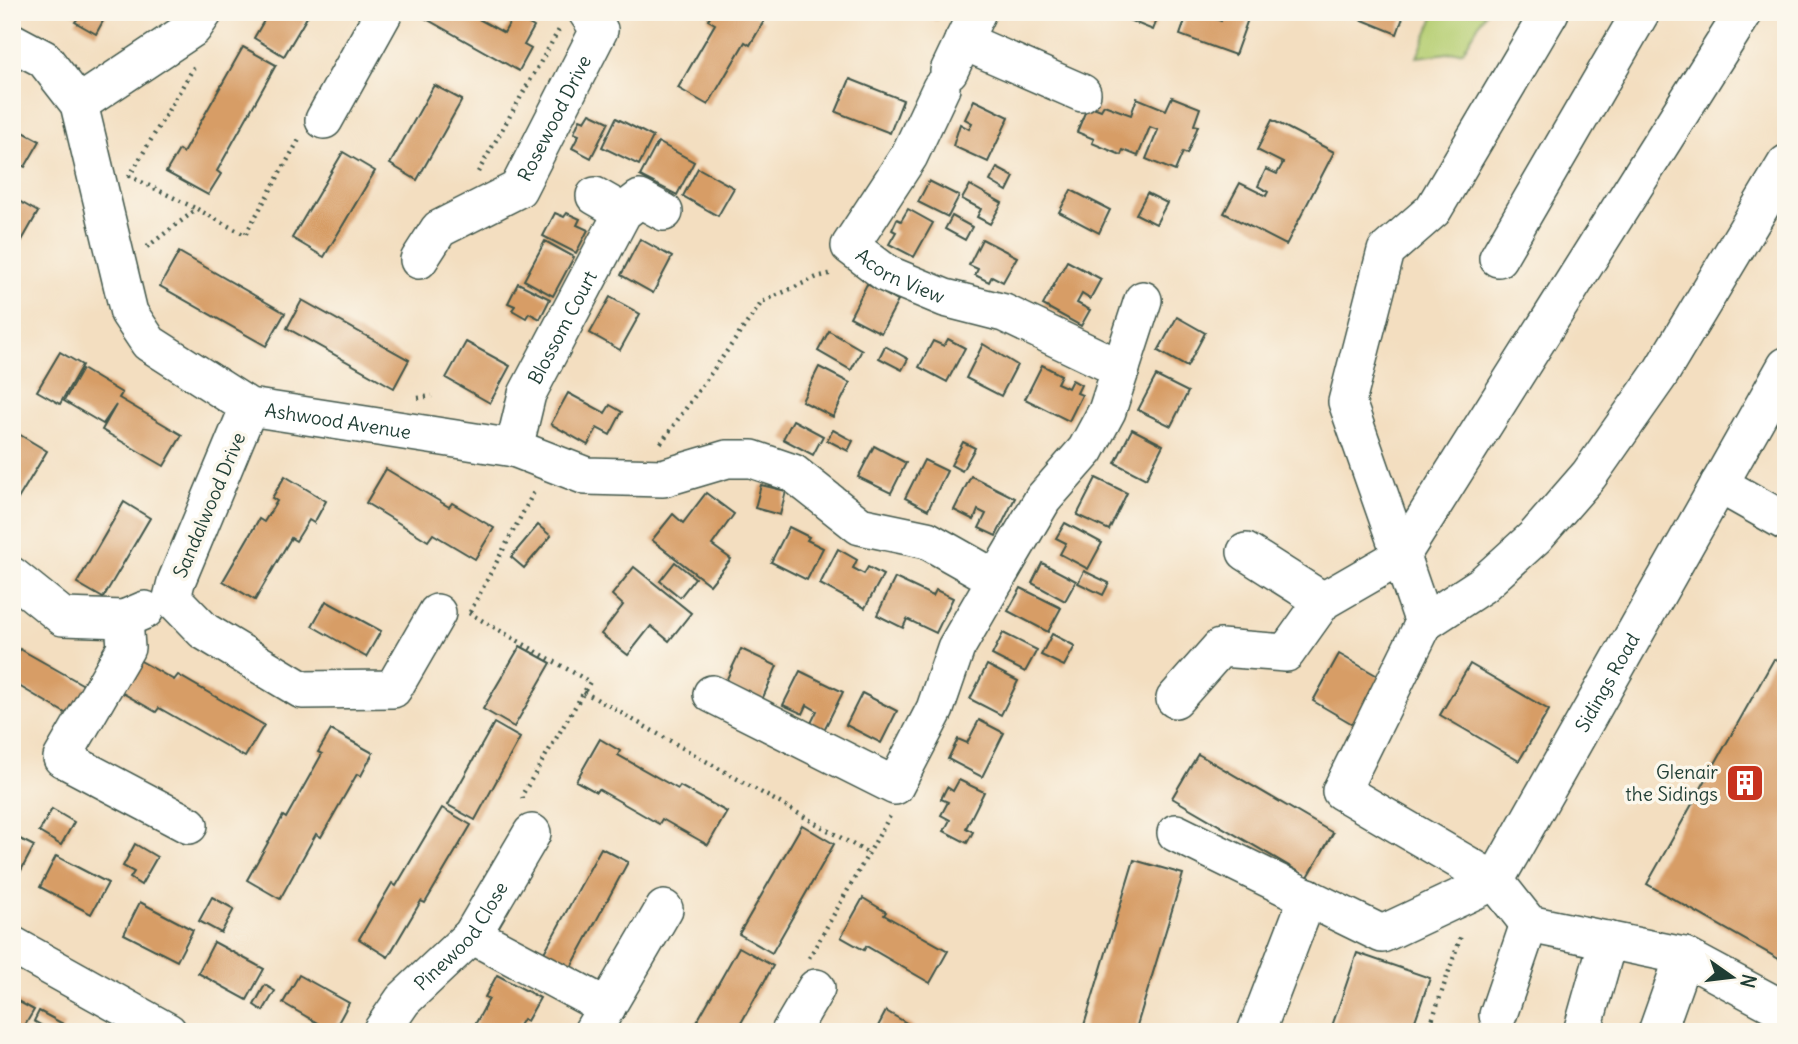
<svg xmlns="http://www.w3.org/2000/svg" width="1798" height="1044" font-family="Delius,sans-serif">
<rect width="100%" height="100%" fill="#fbf7ec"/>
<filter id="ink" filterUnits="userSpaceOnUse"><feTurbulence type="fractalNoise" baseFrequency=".0143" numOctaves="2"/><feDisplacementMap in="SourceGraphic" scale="14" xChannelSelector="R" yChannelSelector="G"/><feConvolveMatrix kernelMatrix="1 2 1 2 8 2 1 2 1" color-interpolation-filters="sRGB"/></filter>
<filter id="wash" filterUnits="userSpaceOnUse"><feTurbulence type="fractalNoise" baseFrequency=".00686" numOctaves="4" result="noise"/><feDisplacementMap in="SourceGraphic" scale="28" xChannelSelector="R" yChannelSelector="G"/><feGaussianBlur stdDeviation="1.57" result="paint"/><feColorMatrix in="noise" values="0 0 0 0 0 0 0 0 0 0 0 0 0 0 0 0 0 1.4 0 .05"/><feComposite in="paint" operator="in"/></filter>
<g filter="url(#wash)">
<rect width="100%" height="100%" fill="#f3dec0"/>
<path fill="#b7cf74" stroke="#6b8654" stroke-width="2" d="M1436,12H1486L1463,51L1417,57Z"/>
<g id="blocks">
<g fill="#d79d66">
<path d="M71,12H108L96,34L75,22L79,17Z"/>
<path d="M269,12H310L284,56L254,38Z"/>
<path d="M414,12H466L504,33L514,15L534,27L524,45L531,49L519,71Z"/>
<path d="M712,12H748L764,21L750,45L745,42L708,105L678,88L715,24L708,20Z"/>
<path d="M917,12H940L937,21Z"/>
<path d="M1109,12H1160L1153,30Z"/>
<path d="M1188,12H1197L1221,21L1224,12H1227L1248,19L1235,55L1180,35Z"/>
<path d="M1343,12H1405L1397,34Z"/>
<path d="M243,47L276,65L217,171L221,174L208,195L166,172L179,150L183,153Z"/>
<path d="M850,79L903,100L890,133L836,112Z"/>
<path d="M434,85L462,100L417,180L390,164Z"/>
<path d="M1172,97L1200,108L1194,125L1198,126L1187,154L1183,152L1175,171L1146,159L1158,130L1150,127L1138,156L1123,150L1121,155L1092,143L1094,139L1077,132L1088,105L1101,110L1104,105L1131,115L1137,98L1166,110Z"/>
<path d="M974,100L1009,117L988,162L953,146L960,124L969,129L972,123L965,119Z"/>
<path d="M590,113L609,122L591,158L572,148L579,135L574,133L580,119L585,121Z"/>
<path d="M616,118L653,137L639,165L602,147Z"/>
<path d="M1272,120L1334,152L1286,245L1224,213L1240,183L1266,196L1268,192L1258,186L1266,169L1277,174L1283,163L1257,150Z"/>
<path d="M12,126L40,141L25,167L12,160Z"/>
<path d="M658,142L694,162L677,195L640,176Z"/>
<path d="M343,152L375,171L324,257L292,238Z"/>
<path d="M698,168L734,188L718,216L683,196Z"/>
<path d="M997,168L1014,177L1007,191L990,181Z"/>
<path d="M929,181L959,196L948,217L918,202Z"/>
<path d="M970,185L1002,203L990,224L977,217L981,209L962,199Z"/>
<path d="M1071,190L1110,210L1099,233L1059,212Z"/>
<path d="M1147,193L1167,203L1156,224L1136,214Z"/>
<path d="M12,197L38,212L12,258Z"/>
<path d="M908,209L933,223L914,257L889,244L896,232L892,230L897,219L901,221Z"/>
<path d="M555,213L564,217L567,213L580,219L577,225L588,230L576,253L543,236Z"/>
<path d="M952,216L972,227L965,240L945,229Z"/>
<path d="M640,239L672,257L653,293L621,275Z"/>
<path d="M982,239L1017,257L1003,282L992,276L989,282L975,275L978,269L969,265Z"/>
<path d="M545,241L574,257L553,296L524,280Z"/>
<path d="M179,252L285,313L266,346L160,286Z"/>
<path d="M1067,261L1101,279L1090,299L1082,294L1077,303L1090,310L1081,326L1043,305Z"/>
<path d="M518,283L550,299L540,319L529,313L526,318L512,310L515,306L508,303Z"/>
<path d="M867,284L898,301L881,333L850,317Z"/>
<path d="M610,297L640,314L620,350L590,333Z"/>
<path d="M302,300L409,360L394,388L287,328Z"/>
<path d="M1177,317L1205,333L1187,367L1158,351Z"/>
<path d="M829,331L862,350L851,370L818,351Z"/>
<path d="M948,339L965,348L947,382L919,367L933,341L944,346Z"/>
<path d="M466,342L510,366L490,403L446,378Z"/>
<path d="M983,344L1017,365L1001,396L966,378Z"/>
<path d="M885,346L908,359L902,370L879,358Z"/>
<path d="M60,352L82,365L60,404L37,391Z"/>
<path d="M1042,365L1061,375L1057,383L1068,388L1072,380L1081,385L1077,393L1082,395L1069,421L1025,399Z"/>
<path d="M819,367L850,383L833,417L802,401Z"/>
<path d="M82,369L122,393L119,398L182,435L164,466L102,430L116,405L103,424L64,401Z"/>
<path d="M1156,376L1188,392L1171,426L1138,410Z"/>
<path d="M568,393L605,413L610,405L622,412L610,435L597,428L588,445L551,424Z"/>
<path d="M793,420L823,436L813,455L783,439Z"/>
<path d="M1132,429L1163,445L1146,479L1115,463Z"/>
<path d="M12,430L47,451L12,509Z"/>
<path d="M833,430L853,441L848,451L827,440Z"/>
<path d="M963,442L975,448L962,471L951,465Z"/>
<path d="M874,446L906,463L891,493L858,477Z"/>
<path d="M924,460L947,471L928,510L905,498Z"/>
<path d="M386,469L449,507L452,503L494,528L475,559L433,534L428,541L366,503Z"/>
<path d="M285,476L326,501L314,523L309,520L296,541L291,538L255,600L223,581L259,519L264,522L277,501L272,498Z"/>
<path d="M971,476L1015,498L996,536L979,528L986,514L978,510L974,520L954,510Z"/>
<path d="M1096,478L1127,493L1109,530L1077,515Z"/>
<path d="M761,485L786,491L780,515L755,508Z"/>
<path d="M706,493L734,514L712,545L731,559L710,585L652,540L673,514L683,523Z"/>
<path d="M124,502L150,518L103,598L77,583Z"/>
<path d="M1065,523L1102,543L1088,569L1060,554L1066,543L1056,538Z"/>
<path d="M538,525L551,536L524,568L511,557Z"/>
<path d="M789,527L809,537L807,540L823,548L807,580L771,562Z"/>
<path d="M838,549L857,560L853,568L864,574L868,567L883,575L865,608L820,584Z"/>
<path d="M675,562L695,578L680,597L660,581Z"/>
<path d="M1042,563L1076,581L1065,601L1032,583Z"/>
<path d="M634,567L691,613L669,641L651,626L628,655L601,634L623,605L612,595Z"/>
<path d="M1084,571L1109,583L1103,595L1078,583Z"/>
<path d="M895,578L933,596L936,590L953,598L936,633L907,619L903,628L877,615Z"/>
<path d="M1021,588L1061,608L1048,632L1008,611Z"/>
<path d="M326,601L381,631L366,657L312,626Z"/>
<path d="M1003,633L1037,650L1025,672L992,655Z"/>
<path d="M1052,634L1075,646L1064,666L1041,655Z"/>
<path d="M520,646L551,663L514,727L483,709Z"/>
<path d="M20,649L89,688L72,717L12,682V650L18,653Z"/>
<path d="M741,649L777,666L761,702L724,685Z"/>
<path d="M1339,654L1383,679L1356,726L1313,701Z"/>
<path d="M132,656L174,680L178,675L264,725L245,757L159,708L156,712L114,688Z"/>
<path d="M1774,659L1786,666V963L1647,884Z"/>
<path d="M1470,664L1549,710L1519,761L1440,715Z"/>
<path d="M987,665L1018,681L1001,715L970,699Z"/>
<path d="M800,671L843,692L824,730L811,723L817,711L807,705L803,714L783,705Z"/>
<path d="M862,693L897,711L881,743L846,725Z"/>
<path d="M979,720L1004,733L982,777L948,759L958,739L967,743Z"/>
<path d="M494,723L520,738L475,820L448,805Z"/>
<path d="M331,730L373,753L361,776L357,774L321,837L316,834L280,899L247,880L283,816L286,818L322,754L318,752Z"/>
<path d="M600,739L620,751L618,755L678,789L680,786L727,812L708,845L662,819L659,824L598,789L596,792L576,781Z"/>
<path d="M1198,754L1333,833L1308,877L1172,798Z"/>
<path d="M959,780L984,792L966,828L973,832L967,843L944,831L950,820L941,815L948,802L941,799L947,787L953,791Z"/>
<path d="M442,808L471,825L425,903L421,901L388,957L359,939L392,883L396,886Z"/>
<path d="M52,809L74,822L61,845L39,832Z"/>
<path d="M802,825L834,844L772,953L739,934Z"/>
<path d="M12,835L34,846L17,878L12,875Z"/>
<path d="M135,844L157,857L141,885L130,878L134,872L123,866Z"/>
<path d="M601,848L628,862L568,973L541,958Z"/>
<path d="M56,856L108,883L91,914L40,887Z"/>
<path d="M1134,860L1183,874L1135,1032H1082Z"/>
<path d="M212,897L234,909L221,933L199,921Z"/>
<path d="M863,898L886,912L884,915L948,951L930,983L866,946L864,950L841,937Z"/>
<path d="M140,902L193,930L177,961L124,934Z"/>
<path d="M214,942L264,969L247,1000L198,973Z"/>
<path d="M739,947L773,966L736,1032H691Z"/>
<path d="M1357,953L1430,978L1411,1032H1330Z"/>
<path d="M299,975L349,1003L333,1032L283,1003Z"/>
<path d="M497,975L540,998L527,1021L523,1019L515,1032H471L489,999L485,997Z"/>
<path d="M265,985L275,991L263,1011L254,1005Z"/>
<path d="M12,998L34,1010L21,1032H12Z"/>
<path d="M39,1011L65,1025L61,1032H53L34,1021Z"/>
<path d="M886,1011L915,1028L913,1032H875Z"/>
</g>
</g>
</g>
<g filter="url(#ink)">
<use href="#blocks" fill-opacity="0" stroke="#3f5549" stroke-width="2"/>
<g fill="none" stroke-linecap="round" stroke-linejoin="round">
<defs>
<g id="minor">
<path d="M1744,12L1401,556L1424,623L1341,791L1495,881L1529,924L1684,956L1786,1011"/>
<path d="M963,41L1082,93"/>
<path id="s1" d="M12,42L44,59L79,104L129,313L149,343L249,407L514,448L586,476L663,478L727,459H752L793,473L860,526L927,540L996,579L956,648L935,709L895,786L712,694"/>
<path d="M949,71L977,12"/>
<path id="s2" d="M941,88L909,156L850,246L887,274L945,298L1004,313L1121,369"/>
<path d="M79,104L193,28L204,12"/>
<path d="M324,120L384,12"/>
<path d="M595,196L623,212"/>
<path d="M1498,258L1641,12"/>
<path id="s3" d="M419,260L439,229L518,189L599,30L587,12"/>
<path d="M249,407L176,582L172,598L204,631L302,690L393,689L437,613"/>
<path id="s4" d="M514,448L527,394L623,212L640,199L664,212"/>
<path d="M1719,484L1786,522"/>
<path d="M1246,552L1323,601"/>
<path d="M12,576L63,617L124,619L145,610"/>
<path d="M996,579L1043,499L1086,450L1107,411L1143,300"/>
<path d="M124,619L126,648L62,758L189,825"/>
<path d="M1424,623L1482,585L1535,537L1589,475L1660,374L1786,164"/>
<path d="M1175,699L1220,648L1286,653L1323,601L1401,556L1347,402L1386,251L1433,210L1550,12"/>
<path d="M1176,833L1382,934L1495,881"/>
<path id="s5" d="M1495,881L1786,366"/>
<path d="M472,935L607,1007"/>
<path d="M12,945L168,1032"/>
<path d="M1498,1015L1529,924"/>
<path id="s6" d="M381,1032L403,1000L472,935L532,833"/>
<path d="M592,1032L664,909"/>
<path d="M790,1032L816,988"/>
<path d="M1256,1032L1308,897"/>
<path d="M1582,1032L1608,940"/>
<path d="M1657,1032L1684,956"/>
</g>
</defs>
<use href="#minor" stroke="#3f5549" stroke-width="40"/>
<g stroke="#3f5549" stroke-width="4.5" stroke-dasharray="2 5" stroke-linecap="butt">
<path d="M478,172L560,28"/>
<path d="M129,176L197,209"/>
<path d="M129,177L194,67"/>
<path d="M147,247L197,209L245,235L300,138"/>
<path d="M418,398L432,396"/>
<path d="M661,443L762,302L817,277L833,273"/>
<path d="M470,612L535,490"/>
<path d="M469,613L590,682L522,795L524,802"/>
<path d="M584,692L868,853"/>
<path d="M809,958L890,816"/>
<path d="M1428,1032L1462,933"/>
</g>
<use href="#minor" stroke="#fff" stroke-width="37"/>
</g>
</g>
<defs>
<symbol id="building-square" viewBox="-11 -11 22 22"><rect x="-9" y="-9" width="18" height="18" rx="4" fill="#c8321e" stroke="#fbf7ec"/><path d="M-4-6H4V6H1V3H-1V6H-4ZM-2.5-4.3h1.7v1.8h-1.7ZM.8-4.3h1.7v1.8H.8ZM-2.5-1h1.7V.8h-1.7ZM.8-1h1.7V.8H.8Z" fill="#fff"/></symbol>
</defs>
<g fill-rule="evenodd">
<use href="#building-square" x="1723" y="761" width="44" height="44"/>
</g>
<g text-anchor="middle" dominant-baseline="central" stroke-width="7" stroke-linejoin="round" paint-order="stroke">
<g font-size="19" fill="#1f3d34" stroke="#fbf7ec">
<text stroke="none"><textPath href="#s3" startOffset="205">Rosewood Drive</textPath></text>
<text stroke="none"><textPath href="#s2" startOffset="242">Acorn View</textPath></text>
<text stroke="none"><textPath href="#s4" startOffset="131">Blossom Court</textPath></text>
<text stroke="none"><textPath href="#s1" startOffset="553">Ashwood Avenue</textPath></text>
<text transform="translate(209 505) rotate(-67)">Sandalwood Drive</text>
<text stroke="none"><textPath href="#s5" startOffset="228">Sidings Road</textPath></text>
<text stroke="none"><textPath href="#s6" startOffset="126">Pinewood Close</textPath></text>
</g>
<g font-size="19" fill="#1f3d34" stroke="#fbf7ec" text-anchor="end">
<text x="1718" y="772">Glenair<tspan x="1718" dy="22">the Sidings</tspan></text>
</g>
</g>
<rect width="1798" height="1044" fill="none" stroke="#fbf7ec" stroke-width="42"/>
<g transform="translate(1732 977) rotate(104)" stroke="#fbf7ec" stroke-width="5" paint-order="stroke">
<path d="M0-5L12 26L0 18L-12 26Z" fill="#1f3d34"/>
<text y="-10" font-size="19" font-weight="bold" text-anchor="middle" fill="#1f3d34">N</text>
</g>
</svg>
